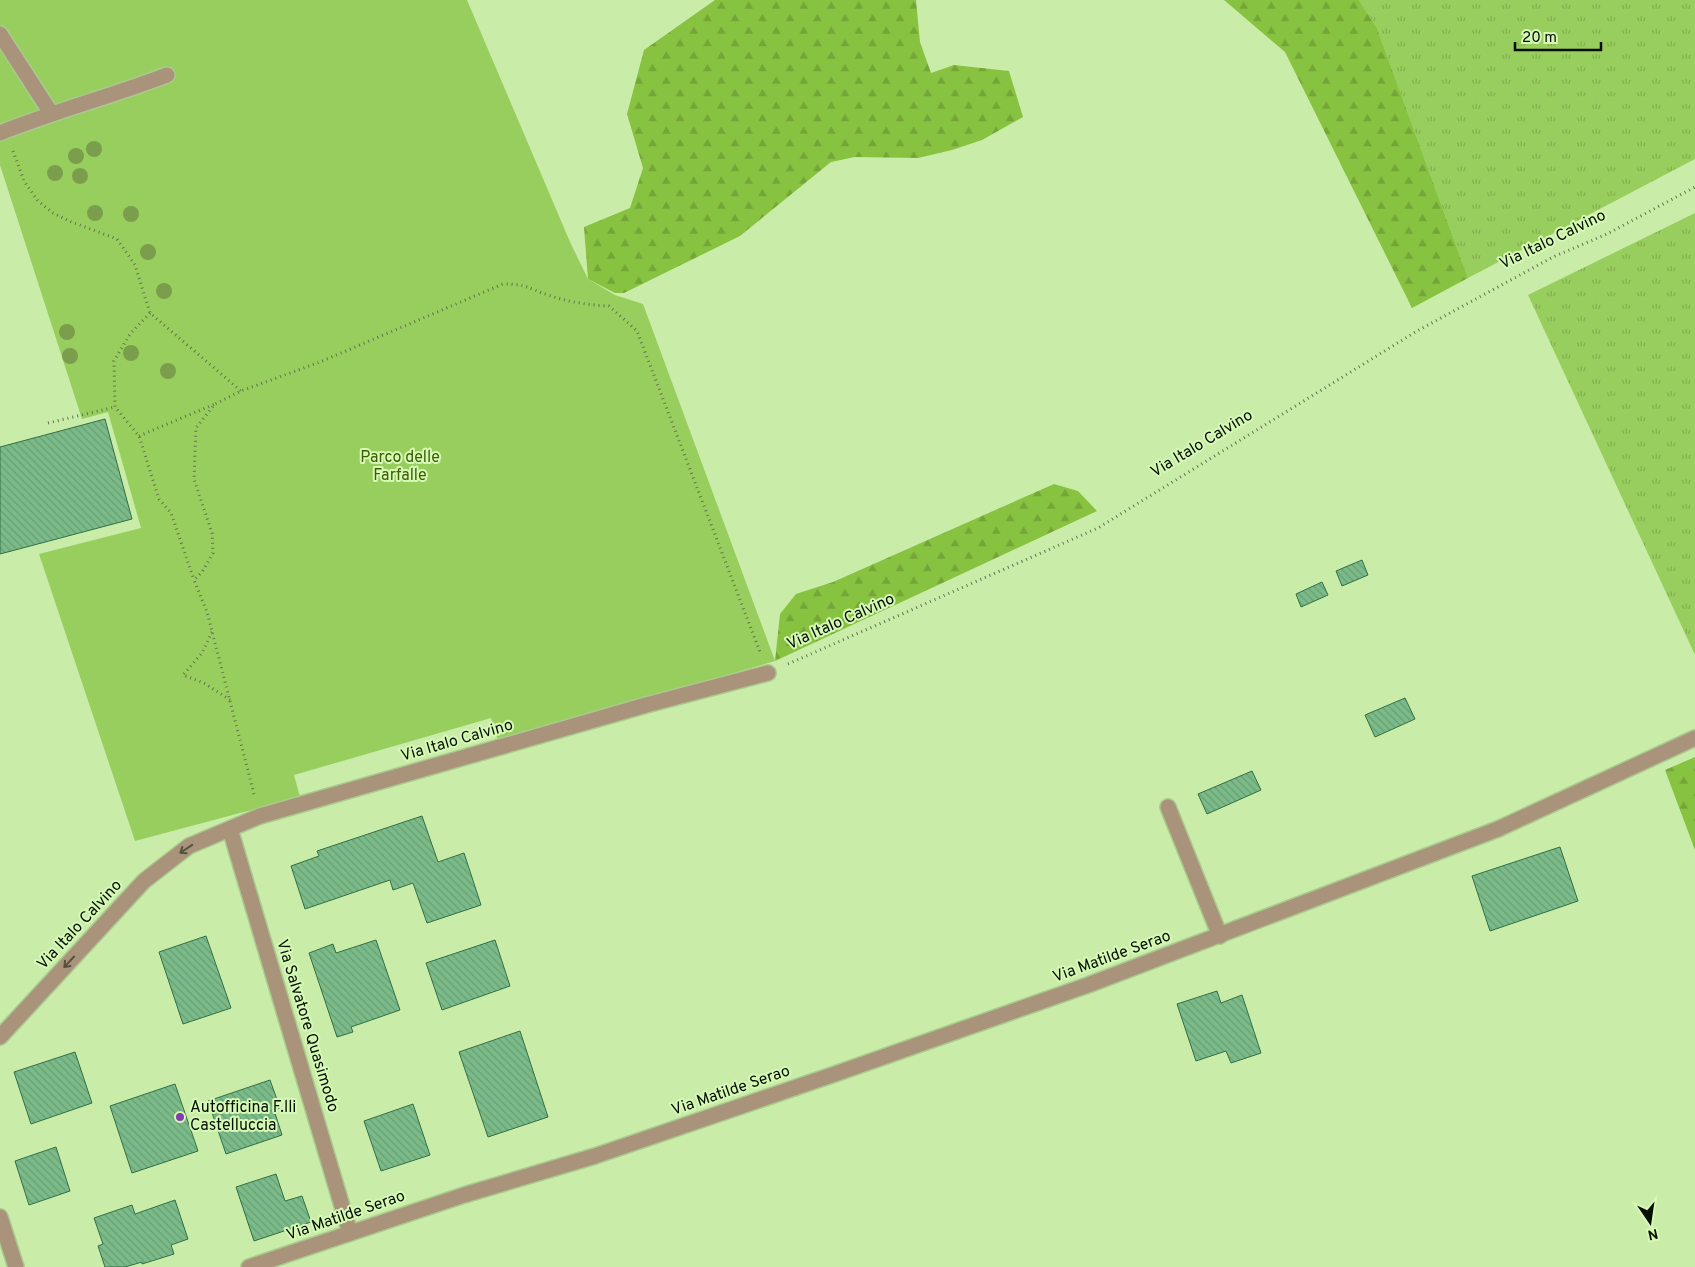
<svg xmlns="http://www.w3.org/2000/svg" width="1695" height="1267" font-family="Overpass,sans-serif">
<defs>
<pattern id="grass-tufts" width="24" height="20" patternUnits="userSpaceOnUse" patternTransform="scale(1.25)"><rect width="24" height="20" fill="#98ce5d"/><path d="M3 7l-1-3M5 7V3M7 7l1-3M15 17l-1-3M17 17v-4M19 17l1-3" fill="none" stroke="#82b04f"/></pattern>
<pattern id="forest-firs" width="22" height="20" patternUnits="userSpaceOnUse" patternTransform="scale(1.25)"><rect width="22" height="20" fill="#88c241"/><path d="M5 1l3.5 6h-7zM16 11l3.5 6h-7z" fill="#74a637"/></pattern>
<pattern id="building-back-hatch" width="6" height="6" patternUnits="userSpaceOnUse" patternTransform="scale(1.25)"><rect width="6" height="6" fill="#7bba89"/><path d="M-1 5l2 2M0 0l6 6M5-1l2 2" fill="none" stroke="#699f74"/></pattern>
</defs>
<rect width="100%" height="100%" fill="#c9eca9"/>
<g fill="url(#grass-tufts)">
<path d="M1359,0H1695V159L1468,278L1377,28Z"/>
<path d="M1695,213V655L1528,295Z"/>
</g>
<g fill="url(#forest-firs)">
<path d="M715,0H916L920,42L931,73L954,65L1009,71L1023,117L982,140L952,150L918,158L855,157L831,162L740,236L624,293H615L588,279L584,227L630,208L643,168L627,114L644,50Z"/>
<path d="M1224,0H1359L1377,28L1468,278L1412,308L1285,52Z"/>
<path d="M1054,484L1078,491L1097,511L775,661L780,614L796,594L833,582Z"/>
<path d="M1695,757V850L1665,770Z"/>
</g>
<path fill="#98ce5d" d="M0,0H467L570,242L588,279L615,295L643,304L775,661L498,741L491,718L294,775L300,797L135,841L39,554L141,528L108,412L82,419L0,165Z"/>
<g fill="url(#building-back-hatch)" stroke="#337043">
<path d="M105,419L132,519L0,554V447Z"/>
<path d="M1362,560L1368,575L1342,586L1336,571Z"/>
<path d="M1322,582L1328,595L1301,607L1296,594Z"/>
<path d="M1405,698L1415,719L1375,737L1365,715Z"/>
<path d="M1252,771L1261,790L1207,814L1198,794Z"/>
<path d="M422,816L438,862L464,853L481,905L427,923L413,883L393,890L390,880L305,909L291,866L319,856L317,851Z"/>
<path d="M1560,847L1578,901L1490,931L1472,876Z"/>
<path d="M206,936L231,1008L183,1024L159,952Z"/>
<path d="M376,940L400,1010L351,1027L353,1032L337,1037L309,953L333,944L336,953Z"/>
<path d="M495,940L510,986L442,1010L426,963Z"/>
<path d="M1217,991L1221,1003L1242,995L1261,1053L1231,1063L1226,1051L1196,1061L1177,1004Z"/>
<path d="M520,1031L548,1117L488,1137L459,1052Z"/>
<path d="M75,1052L92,1103L31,1124L14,1072Z"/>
<path d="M270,1080L280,1108L274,1110L282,1135L226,1154L208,1101Z"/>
<path d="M175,1084L198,1151L132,1173L110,1106Z"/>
<path d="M413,1104L430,1155L381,1171L364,1121Z"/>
<path d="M56,1147L70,1191L29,1205L15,1161Z"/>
<path d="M276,1174L285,1201L302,1196L311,1222L254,1241L236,1187Z"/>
<path d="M175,1200L188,1239L171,1245L174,1254L142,1264V1262L125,1267H105L98,1246L103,1244L94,1218L132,1205L135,1214Z"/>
</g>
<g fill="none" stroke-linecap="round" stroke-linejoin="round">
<defs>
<g id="lane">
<path d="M0,34L51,113"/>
<path d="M0,133C55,111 112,96 167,75"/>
<path d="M1168,807L1220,936"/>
<path d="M1498,829L1695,738"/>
</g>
<g id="street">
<path d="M230,829L350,1233"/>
<path d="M0,1037L144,881L189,846L260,816L646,705L768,673"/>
<path d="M0,1217L16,1267"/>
<path d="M249,1267L464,1195L595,1156L832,1075L1088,985L1498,829"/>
</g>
</defs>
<use href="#lane" stroke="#aac98e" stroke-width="18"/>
<use href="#street" stroke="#aac98e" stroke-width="18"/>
<g stroke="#61764f" stroke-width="3" stroke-dasharray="1 4" stroke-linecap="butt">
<path d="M13,151L24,181L38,201L53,213L69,221L117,239L135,265L150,313L241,391"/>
<path d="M150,313L130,334L114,361L115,407L139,436L159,499L171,513L194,580"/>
<path d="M48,423L115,407"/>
<path d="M139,436L215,404"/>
<path d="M212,632L202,653L183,675L204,683L230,700"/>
<path d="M788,664L1098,528L1417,331L1553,257L1607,234L1695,187"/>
<path d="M254,794L207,612L194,580L202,572L213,553L212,533L194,479L196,428L215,404L241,391L320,362L503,284C527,284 527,288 548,295C568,302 588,305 609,306L637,331L760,652"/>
</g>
<use href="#lane" stroke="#a9947b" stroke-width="15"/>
<use href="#street" stroke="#a9947b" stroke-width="15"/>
</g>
<g fill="#7b9e4c">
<circle cx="94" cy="149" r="8"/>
<circle cx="76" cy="156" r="8"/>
<circle cx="55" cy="173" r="8"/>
<circle cx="80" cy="176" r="8"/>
<circle cx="95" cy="213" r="8"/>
<circle cx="131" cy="214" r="8"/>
<circle cx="148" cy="252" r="8"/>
<circle cx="164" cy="291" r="8"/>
<circle cx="67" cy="332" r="8"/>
<circle cx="131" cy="353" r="8"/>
<circle cx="70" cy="356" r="8"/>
<circle cx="168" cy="371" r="8"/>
</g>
<defs><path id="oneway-shaft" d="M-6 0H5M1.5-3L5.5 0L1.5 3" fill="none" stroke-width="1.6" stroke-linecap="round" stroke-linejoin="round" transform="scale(1.25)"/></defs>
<g stroke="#57523e">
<use href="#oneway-shaft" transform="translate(186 849) rotate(146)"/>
<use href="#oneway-shaft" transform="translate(69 962) rotate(133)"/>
</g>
<circle fill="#823aac" stroke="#d6f9b6" stroke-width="2" cx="180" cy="1117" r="5"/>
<g text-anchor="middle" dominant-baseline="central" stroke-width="4" stroke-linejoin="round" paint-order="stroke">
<g font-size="16" fill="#050f00" stroke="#d6f9b6">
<text transform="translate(1553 240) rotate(-26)">Via Italo Calvino</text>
<text transform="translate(1202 444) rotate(-31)">Via Italo Calvino</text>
<text transform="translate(841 622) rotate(-24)">Via Italo Calvino</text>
<text transform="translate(457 741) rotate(-16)">Via Italo Calvino</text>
<text transform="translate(80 925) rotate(-47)">Via Italo Calvino</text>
<text transform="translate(1112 957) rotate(-20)">Via Matilde Serao</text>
<text transform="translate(307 1026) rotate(73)">Via Salvatore Quasimodo</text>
<text transform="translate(731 1091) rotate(-19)">Via Matilde Serao</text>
<text transform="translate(346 1216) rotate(-19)">Via Matilde Serao</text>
</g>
<g font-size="16" fill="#3b5e00" stroke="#d6f9b6">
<text x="400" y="458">Parco delle<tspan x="400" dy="18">Farfalle</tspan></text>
</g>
<g font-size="16" fill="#050f00" stroke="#d6f9b6" text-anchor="start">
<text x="190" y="1108">Autofficina F.lli<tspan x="190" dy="18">Castelluccia</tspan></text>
</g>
</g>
<g transform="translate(1650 1222) rotate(167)" stroke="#d6f9b6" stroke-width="4" paint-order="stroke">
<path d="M0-4L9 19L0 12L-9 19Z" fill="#050f00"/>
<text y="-8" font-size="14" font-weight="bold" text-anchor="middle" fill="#050f00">N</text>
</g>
<path d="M1515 42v8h86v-8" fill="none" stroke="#050f00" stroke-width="2.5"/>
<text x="1522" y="42" font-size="15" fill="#050f00" stroke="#d6f9b6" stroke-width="4" paint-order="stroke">20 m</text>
</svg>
